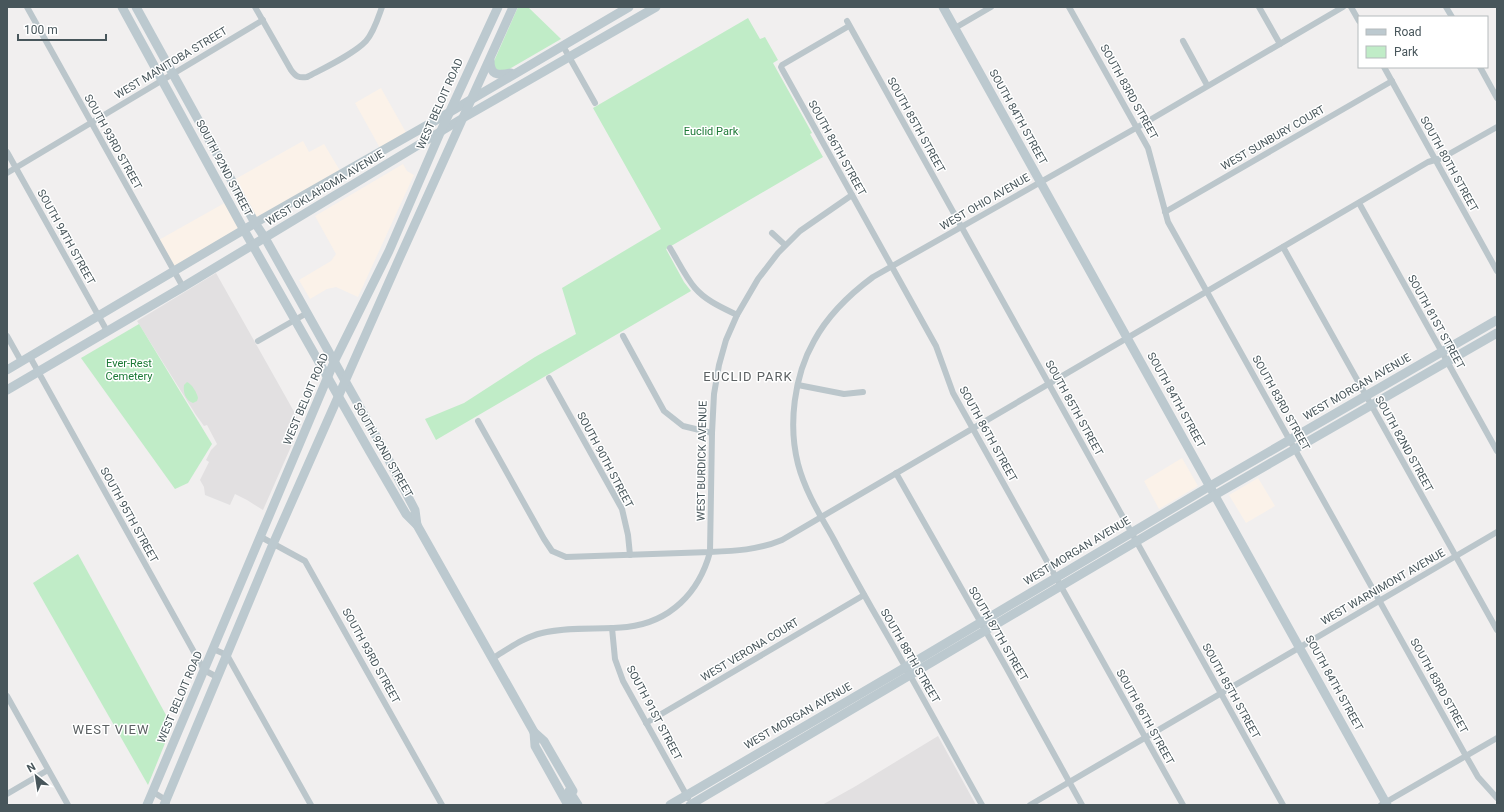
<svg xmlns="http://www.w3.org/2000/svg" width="1504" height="812" font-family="Roboto,sans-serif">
<rect width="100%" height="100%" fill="#f1efef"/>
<g fill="#fbf2e9">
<path d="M381,88L408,136L381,150L355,103Z"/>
<path d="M303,141L309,152L324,144L342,174L255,223L232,181Z"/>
<path d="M403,164L407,171L414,175L358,297L336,287L327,289L310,299L299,280L331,261L336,254L315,216Z"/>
<path d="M228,201L244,230L174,272L157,241Z"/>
<path d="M1182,458L1198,486L1159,509L1144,481Z"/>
<path d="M1258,478L1275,506L1246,523L1229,495Z"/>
</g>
<g fill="#e2e0e1">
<path d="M216,273L301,424L263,510L247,500L235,494L230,505L205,495L204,487L200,480L209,462L206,460L211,450L217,444L207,425L204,426L196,415L137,321Z"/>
<path d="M938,736L976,805H822L856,786Z"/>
</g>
<g fill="#c0ecc7">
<path d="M518,7H528L561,39L506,71L501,72L494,68V61Z"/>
<path d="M748,18L760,39L765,37L778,60L773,63L812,133L810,134L823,157L666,249L684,282L691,291L436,440L425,419L464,403L535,357L576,334L562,288L661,229L593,108Z"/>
<path d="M139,324L212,444L188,483L175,489L81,358Z"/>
<path d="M187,382C192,384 197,393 198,398L197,401L193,403C185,400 183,392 184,385Z"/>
<path d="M78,554L172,726L148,785L33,583Z"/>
</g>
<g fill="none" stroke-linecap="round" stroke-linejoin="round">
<g stroke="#bbc6cb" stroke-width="6">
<path d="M27,7L183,287"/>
<path d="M255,7L291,70C296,77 299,78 307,77C324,68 354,54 366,41C374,32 378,18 382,7"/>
<path d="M1069,7L1148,148L1168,222L1466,756L1478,777L1497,798"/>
<path d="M1259,7L1280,44"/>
<path d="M1351,7L1359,21"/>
<path d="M1446,7L1452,17"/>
<path d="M847,21L1283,805"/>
<path d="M849,26L782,65L781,67L782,69L936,346L953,393L1183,805"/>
<path d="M955,28L991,7"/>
<path d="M1183,41L1207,85"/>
<path d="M563,46L595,103"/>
<path d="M1384,67L1497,271"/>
<path d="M1480,67L1497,98"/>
<path d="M7,152L107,331"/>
<path d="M7,173L263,20"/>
<path d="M1359,203L1497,451"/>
<path d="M1165,212L1392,81"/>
<path d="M772,233L785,245"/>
<path d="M1283,247L1497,630"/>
<path d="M670,248C678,261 685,276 695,288C706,301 723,308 737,315"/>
<path d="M7,336L21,361"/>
<path d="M623,336L664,411L683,426L712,433"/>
<path d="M258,341L307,313"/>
<path d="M30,357L204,670L217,677"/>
<path d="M549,378L622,509L628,535L630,555"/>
<path d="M798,385L844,394L863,392"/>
<path d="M478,421L544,539L552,551L566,557L710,552L712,433L714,394L719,365L726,340L737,315L758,279L778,253L800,231L852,195"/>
<path d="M896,473L1006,667L1082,805"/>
<path d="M261,537L305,561L442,805"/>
<path d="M612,628L615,659L623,681L688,798"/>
<path d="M213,649L227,655L311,805"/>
<path d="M493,658C508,649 524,637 542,633C570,626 599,630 627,627C670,622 699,593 710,552C735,551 758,550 782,540L1428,162L1442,158L1497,127"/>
<path d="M7,696L68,805"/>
<path d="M646,723L864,595"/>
<path d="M153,792L166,800L167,802"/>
<path d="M7,794L48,770"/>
<path d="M982,805C950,748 919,690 886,633C868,602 850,570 833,538C820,515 805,491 798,464C788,425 794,376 814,341C828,315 850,294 873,277L1143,124L1343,7"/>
<path d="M1030,805L1497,532"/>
<path d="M1381,805L1497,738"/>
</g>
<g stroke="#bcc9cf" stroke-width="9">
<path d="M122,7L244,230L370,452L406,514L417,525L534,732L544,741L573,791H569L578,805"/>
<path d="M136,7L255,223L265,238L381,445L415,510L417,525"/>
<path d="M943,7L1387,805"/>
<path d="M490,60C490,75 497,76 511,73"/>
<path d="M7,370L255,223L438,119L629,7"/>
<path d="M7,390L183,287L463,118L656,7"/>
<path d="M534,732L535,746L568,805"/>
<path d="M147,805L334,362L389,251L440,133L498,7"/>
<path d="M164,805L273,544L400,257L513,7"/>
<path d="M670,805L906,667L1210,486L1497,320"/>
<path d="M690,805L1215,495L1497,333"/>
</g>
</g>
<g text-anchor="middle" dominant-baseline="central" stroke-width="3" stroke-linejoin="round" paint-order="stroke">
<g font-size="11" fill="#48565b" stroke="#fff">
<text transform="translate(171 63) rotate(-31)">WEST MANITOBA STREET</text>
<text transform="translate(1129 92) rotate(61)">SOUTH 83RD STREET</text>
<text transform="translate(440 104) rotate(-66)">WEST BELOIT ROAD</text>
<text transform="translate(1018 117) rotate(61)">SOUTH 84TH STREET</text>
<text transform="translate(916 125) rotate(61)">SOUTH 85TH STREET</text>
<text transform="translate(1273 138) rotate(-30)">WEST SUNBURY COURT</text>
<text transform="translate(113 142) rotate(61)">SOUTH 93RD STREET</text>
<text transform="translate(837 148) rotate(61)">SOUTH 86TH STREET</text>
<text transform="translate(1449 164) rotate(61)">SOUTH 80TH STREET</text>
<text transform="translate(224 168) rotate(62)">SOUTH 92ND STREET</text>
<text transform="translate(325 188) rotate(-31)">WEST OKLAHOMA AVENUE</text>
<text transform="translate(985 202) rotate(-30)">WEST OHIO AVENUE</text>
<text transform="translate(66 237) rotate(61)">SOUTH 94TH STREET</text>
<text transform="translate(1436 322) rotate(61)">SOUTH 81ST STREET</text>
<text transform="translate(1357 387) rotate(-30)">WEST MORGAN AVENUE</text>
<text transform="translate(306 399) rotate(-67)">WEST BELOIT ROAD</text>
<text transform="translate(1176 400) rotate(61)">SOUTH 84TH STREET</text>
<text transform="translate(1281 403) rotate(61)">SOUTH 83RD STREET</text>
<text transform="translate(1074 408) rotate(61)">SOUTH 85TH STREET</text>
<text transform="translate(988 434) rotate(61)">SOUTH 86TH STREET</text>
<text transform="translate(1404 444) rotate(61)">SOUTH 82ND STREET</text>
<text transform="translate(383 450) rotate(60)">SOUTH 92ND STREET</text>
<text transform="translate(605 460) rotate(62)">SOUTH 90TH STREET</text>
<text transform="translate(702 461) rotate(-89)">WEST BURDICK AVENUE</text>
<text transform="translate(129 515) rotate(61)">SOUTH 95TH STREET</text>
<text transform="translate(1077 551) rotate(-31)">WEST MORGAN AVENUE</text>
<text transform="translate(1383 587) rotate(-30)">WEST WARNIMONT AVENUE</text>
<text transform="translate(998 634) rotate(60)">SOUTH 87TH STREET</text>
<text transform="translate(750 650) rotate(-31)">WEST VERONA COURT</text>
<text transform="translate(371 656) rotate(61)">SOUTH 93RD STREET</text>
<text transform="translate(910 656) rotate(60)">SOUTH 88TH STREET</text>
<text transform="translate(1334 683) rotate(61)">SOUTH 84TH STREET</text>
<text transform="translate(1439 686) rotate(61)">SOUTH 83RD STREET</text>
<text transform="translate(1231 691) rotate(61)">SOUTH 85TH STREET</text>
<text transform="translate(180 697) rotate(-67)">WEST BELOIT ROAD</text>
<text transform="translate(654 713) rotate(62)">SOUTH 91ST STREET</text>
<text transform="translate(798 716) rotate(-30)">WEST MORGAN AVENUE</text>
<text transform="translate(1145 717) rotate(61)">SOUTH 86TH STREET</text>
</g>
<g font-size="11" fill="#1c7936" stroke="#fff">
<text x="711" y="131">Euclid Park</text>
<text x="129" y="363">Ever-Rest<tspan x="129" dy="13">Cemetery</tspan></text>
</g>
<g font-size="13" letter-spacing="1" fill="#5c6163" stroke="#fff">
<text x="748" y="376">EUCLID PARK</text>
<text x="111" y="729">WEST VIEW</text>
</g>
</g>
<rect width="1504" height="812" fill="none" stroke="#48565b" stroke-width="16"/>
<rect x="1358" y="16" width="130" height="52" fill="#ffffff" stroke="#b6bbbd"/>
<rect x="1366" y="29" width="20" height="6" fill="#bcc9cf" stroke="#b6bbbd"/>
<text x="1394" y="36" font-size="12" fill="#48565b">Road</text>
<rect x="1366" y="46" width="20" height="12" fill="#c0ecc7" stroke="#b6bbbd"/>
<text x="1394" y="56" font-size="12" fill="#48565b">Park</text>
<g transform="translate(36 776) rotate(330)" stroke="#ffffff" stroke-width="3" paint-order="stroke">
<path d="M0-3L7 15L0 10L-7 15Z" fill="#48565b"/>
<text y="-6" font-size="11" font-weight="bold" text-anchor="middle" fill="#48565b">N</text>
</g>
<path d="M18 34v6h88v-6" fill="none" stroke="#48565b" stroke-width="2"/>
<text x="24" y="34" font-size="12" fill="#48565b" stroke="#ffffff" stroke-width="3" paint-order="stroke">100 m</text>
</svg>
